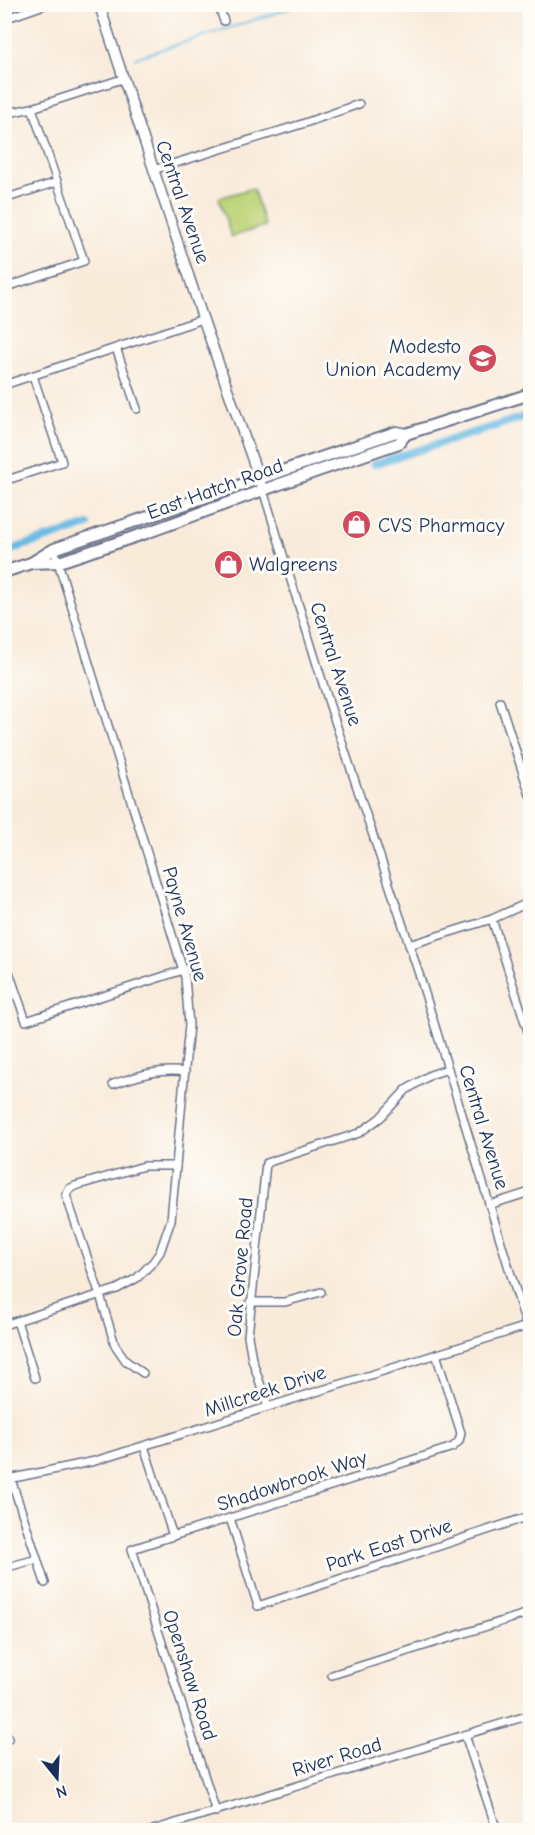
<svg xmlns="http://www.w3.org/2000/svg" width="535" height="1835" font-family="'Comic Neue',sans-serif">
<rect width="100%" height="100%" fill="#fdfcf7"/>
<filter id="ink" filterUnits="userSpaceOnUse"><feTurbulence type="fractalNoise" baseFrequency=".0167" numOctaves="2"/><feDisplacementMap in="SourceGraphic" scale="12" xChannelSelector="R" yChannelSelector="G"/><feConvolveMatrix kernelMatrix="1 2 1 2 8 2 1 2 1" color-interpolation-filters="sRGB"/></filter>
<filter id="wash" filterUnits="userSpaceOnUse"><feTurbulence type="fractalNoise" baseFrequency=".008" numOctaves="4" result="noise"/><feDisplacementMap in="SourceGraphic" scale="24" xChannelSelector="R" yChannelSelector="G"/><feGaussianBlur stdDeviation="1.35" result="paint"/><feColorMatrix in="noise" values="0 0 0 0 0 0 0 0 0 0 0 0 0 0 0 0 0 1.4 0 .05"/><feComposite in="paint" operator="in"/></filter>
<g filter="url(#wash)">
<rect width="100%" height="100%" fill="#f9ebda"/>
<path fill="#bed478" stroke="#6c826b" stroke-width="1.5" d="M253,188L265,226L231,237L219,198Z"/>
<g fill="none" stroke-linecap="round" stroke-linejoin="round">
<path stroke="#66bae2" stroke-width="2" d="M135,58L304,4"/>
<g stroke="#66bae2" stroke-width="8">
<path d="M374,464L530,415"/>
<path d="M4,552L88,525"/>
</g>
</g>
</g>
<g filter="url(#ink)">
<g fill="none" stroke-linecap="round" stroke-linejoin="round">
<defs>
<g id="street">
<path d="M218,4L224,21"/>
<path d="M4,19L47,4"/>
<path d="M4,114L32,108L122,79"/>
<path d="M153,170L302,124L359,104"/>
<path d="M4,199L57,182"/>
<path d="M4,288L84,261L32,108"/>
<path d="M116,348L137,409"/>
<path d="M4,385L203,319"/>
<path d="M4,481L62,462L33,376"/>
<path d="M263,490L329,703L419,974L530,1337"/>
<path d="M500,702L530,795"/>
<path d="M492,919L530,1038"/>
<path d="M409,945L492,919L530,902"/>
<path d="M4,958L26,1021L183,970"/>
<path d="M113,1084C138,1076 159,1068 185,1072"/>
<path d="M489,1205L530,1192"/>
<path d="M250,1302H285L321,1292"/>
<path d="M17,1321L35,1378"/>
<path d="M4,1325L117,1289L137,1278L153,1262L160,1252L171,1220L189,1025L185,977L54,549"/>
<path d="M143,1373L126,1361L115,1345L100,1295L66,1195L69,1189L75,1186L144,1166H176"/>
<path d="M268,1407L252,1359L248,1336L266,1163L359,1133L380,1118L406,1090L430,1075L448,1069"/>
<path d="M144,1446L173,1536"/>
<path d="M11,1479L45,1583"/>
<path d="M4,1480L95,1461L527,1326"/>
<path d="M230,1518L258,1606L530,1516"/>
<path d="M4,1568L37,1559"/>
<path d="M332,1675L522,1615L530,1614"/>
<path d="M4,1728L8,1739"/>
<path d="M465,1735L497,1830"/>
<path d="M216,1812L132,1549L453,1447L459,1441L461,1433L436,1354"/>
<path d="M153,1830L530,1715"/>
</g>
<path id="secondary" d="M99,4L203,319L263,490"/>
<g id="primary">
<path d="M32,563L59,562L146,533L277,485L399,443L406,434"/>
<path d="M4,572L31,563L54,549L396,432L406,434L530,394"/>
</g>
</defs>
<use href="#street" stroke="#697189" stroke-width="10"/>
<use href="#secondary" stroke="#697189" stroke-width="12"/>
<use href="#primary" stroke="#697189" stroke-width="14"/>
<use href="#street" stroke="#fff" stroke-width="7"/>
<use href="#secondary" stroke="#fff" stroke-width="9"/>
<use href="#primary" stroke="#fff" stroke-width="10"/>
</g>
</g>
<defs>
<symbol id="school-disc" viewBox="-11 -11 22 22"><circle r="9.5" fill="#d1495b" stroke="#fdfcf7"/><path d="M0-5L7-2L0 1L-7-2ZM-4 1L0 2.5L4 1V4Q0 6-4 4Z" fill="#fff"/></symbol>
<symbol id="shop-disc" viewBox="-11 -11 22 22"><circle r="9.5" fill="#d1495b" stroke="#fdfcf7"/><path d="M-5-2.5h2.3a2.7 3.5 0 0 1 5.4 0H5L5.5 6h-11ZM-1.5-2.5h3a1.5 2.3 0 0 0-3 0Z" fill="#fff"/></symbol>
</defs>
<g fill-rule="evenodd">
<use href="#school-disc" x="466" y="342" width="33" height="33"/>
<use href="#shop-disc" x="340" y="508" width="33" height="33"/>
<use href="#shop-disc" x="212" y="548" width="33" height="33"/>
</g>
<g text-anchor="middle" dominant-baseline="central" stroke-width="6" stroke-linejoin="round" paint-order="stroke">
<g font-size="20" fill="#1b2f5e" stroke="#fdfcf7">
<text transform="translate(183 202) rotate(71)">Central Avenue</text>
<text transform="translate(215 489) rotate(-20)">East Hatch Road</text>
<text transform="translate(336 664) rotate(72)">Central Avenue</text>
<text transform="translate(185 924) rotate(74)">Payne Avenue</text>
<text transform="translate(484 1127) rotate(73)">Central Avenue</text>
<text transform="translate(240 1267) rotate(-85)">Oak Grove Road</text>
<text transform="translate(265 1391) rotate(-18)">Millcreek Drive</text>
<text transform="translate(292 1481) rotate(-18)">Shadowbrook Way</text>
<text transform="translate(389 1545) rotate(-18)">Park East Drive</text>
<text transform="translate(190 1675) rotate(72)">Openshaw Road</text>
<text transform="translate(337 1757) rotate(-17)">River Road</text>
</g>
<g font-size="20" fill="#1b2f5e" stroke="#fdfcf7" text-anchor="start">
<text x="461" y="346" text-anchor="end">Modesto<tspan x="461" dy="23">Union Academy</tspan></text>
<text x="378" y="525">CVS Pharmacy</text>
<text x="249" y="564">Walgreens</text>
</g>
</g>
<rect width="535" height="1835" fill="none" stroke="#fdfcf7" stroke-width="24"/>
<g transform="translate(57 1778) rotate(162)" stroke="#fdfcf7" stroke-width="4.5" paint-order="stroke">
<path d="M0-4.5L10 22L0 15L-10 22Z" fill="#1b2f5e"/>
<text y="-9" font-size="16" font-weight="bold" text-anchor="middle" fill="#1b2f5e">N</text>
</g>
</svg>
